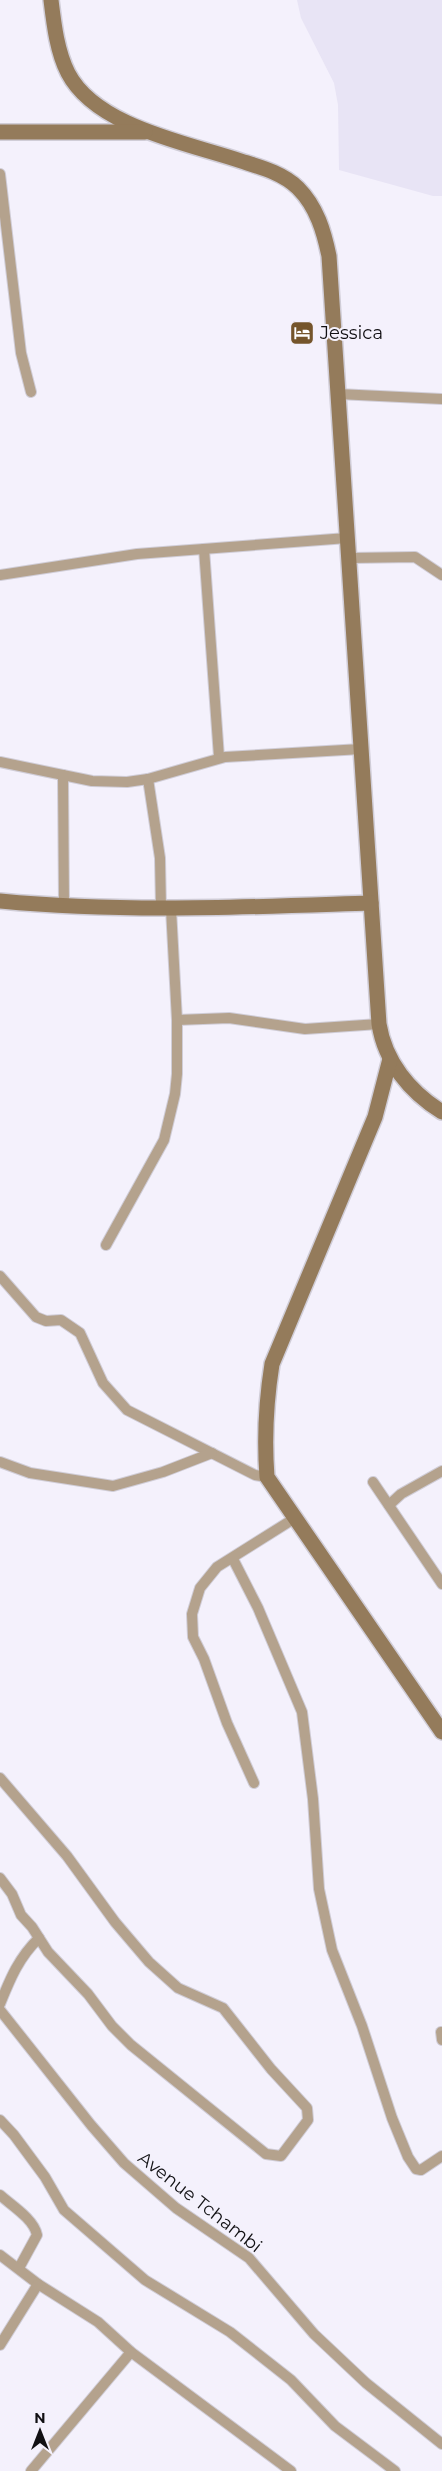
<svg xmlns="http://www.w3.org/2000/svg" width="442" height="2471" font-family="Montserrat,sans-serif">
<rect width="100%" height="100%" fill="#f4f1fc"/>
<path fill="#e8e4f5" d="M297,0H442V196H433L339,170L338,105L334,83L301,18Z"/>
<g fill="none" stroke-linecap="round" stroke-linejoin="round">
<defs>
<g id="street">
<path d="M0,174L21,353L31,392"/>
<path d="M338,394L442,399"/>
<path d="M204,549L219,757"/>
<path d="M349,558L415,557L442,575"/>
<path d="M0,575L137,554L347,538"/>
<path d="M0,762L92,781L127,782L148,779L225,757L361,749"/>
<path d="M63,775L64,907"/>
<path d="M148,779L160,858L161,909"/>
<path d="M177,1020L229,1018L305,1029L379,1024"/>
<path d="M106,1245L164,1140L175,1094L177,1074V1020L171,909"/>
<path d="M0,1276L36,1317L46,1321L61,1320L80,1333L103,1383L127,1410L255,1475L267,1477"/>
<path d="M0,1462L30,1473L113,1486L163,1472L212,1453"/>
<path d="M373,1482L442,1584"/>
<path d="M389,1505L401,1494L442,1471"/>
<path d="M233,1559L258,1608L302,1712L313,1799L319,1889L332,1950L362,2026L392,2118L408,2157L416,2169L421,2170L442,2156"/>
<path d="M0,1778L67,1856L115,1922L149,1962L178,1988L223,2008L271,2069L307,2108L308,2120L281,2156L266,2154L131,2045L112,2026L88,1994L48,1952L32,1927L21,1915L12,1894L0,1878"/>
<path d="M254,1783L227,1723L204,1659L193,1637L192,1614L200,1588L217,1567L295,1518"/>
<path d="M0,2004C10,1979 19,1957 39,1938"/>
<path d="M0,2010L91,2125L124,2163L176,2208L249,2258L314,2334L366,2383L442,2444"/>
<path d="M441,2032L442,2040"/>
<path d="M0,2120L14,2135L45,2177L64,2210L145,2280L230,2332L291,2380L335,2426L395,2471"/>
<path d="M0,2195C11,2205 34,2219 37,2235L19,2268"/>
<path d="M0,2255L38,2284L98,2322L131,2352L291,2471"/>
<path d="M0,2345L38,2284"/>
<path d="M31,2471L131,2352"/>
</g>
<g id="secondary">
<path d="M51,0C54,25 57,51 68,73C96,127 188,143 241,161C260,167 283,173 298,188C317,207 324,232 329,256L379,1024C385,1062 410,1092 442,1112"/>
<path d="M0,132H145"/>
<path d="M0,901C124,913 247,907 371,903"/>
<path d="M390,1059L375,1117L272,1364C266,1402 264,1438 267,1477L442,1732"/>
</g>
</defs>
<use href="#street" stroke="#d0cdd7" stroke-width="12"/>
<use href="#secondary" stroke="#d0cdd7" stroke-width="18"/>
<use href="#street" stroke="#b4a28d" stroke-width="10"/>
<use href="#secondary" stroke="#947b5b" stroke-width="15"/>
</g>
<defs>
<symbol id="hotel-square" viewBox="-11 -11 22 22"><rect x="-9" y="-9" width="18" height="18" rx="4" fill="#75552b" stroke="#f4f1fc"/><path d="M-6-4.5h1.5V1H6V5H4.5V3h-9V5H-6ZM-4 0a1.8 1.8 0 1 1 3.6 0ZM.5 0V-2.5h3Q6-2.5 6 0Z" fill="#fff"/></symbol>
</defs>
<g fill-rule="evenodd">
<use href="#hotel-square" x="288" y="319" width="28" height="28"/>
</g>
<g text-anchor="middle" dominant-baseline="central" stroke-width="4" stroke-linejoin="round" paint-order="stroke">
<g font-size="18" fill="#111013" stroke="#f4f1fc" text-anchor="start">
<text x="320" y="333">Jessica</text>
</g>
<g font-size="18" fill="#111013" stroke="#f4f1fc">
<text transform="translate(200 2202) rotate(38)">Avenue Tchambi</text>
</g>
</g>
<g transform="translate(40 2431)" stroke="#f4f1fc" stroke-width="4" paint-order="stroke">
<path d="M0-4L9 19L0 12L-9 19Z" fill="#111013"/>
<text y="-8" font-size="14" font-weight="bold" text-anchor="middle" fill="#111013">N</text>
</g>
</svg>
